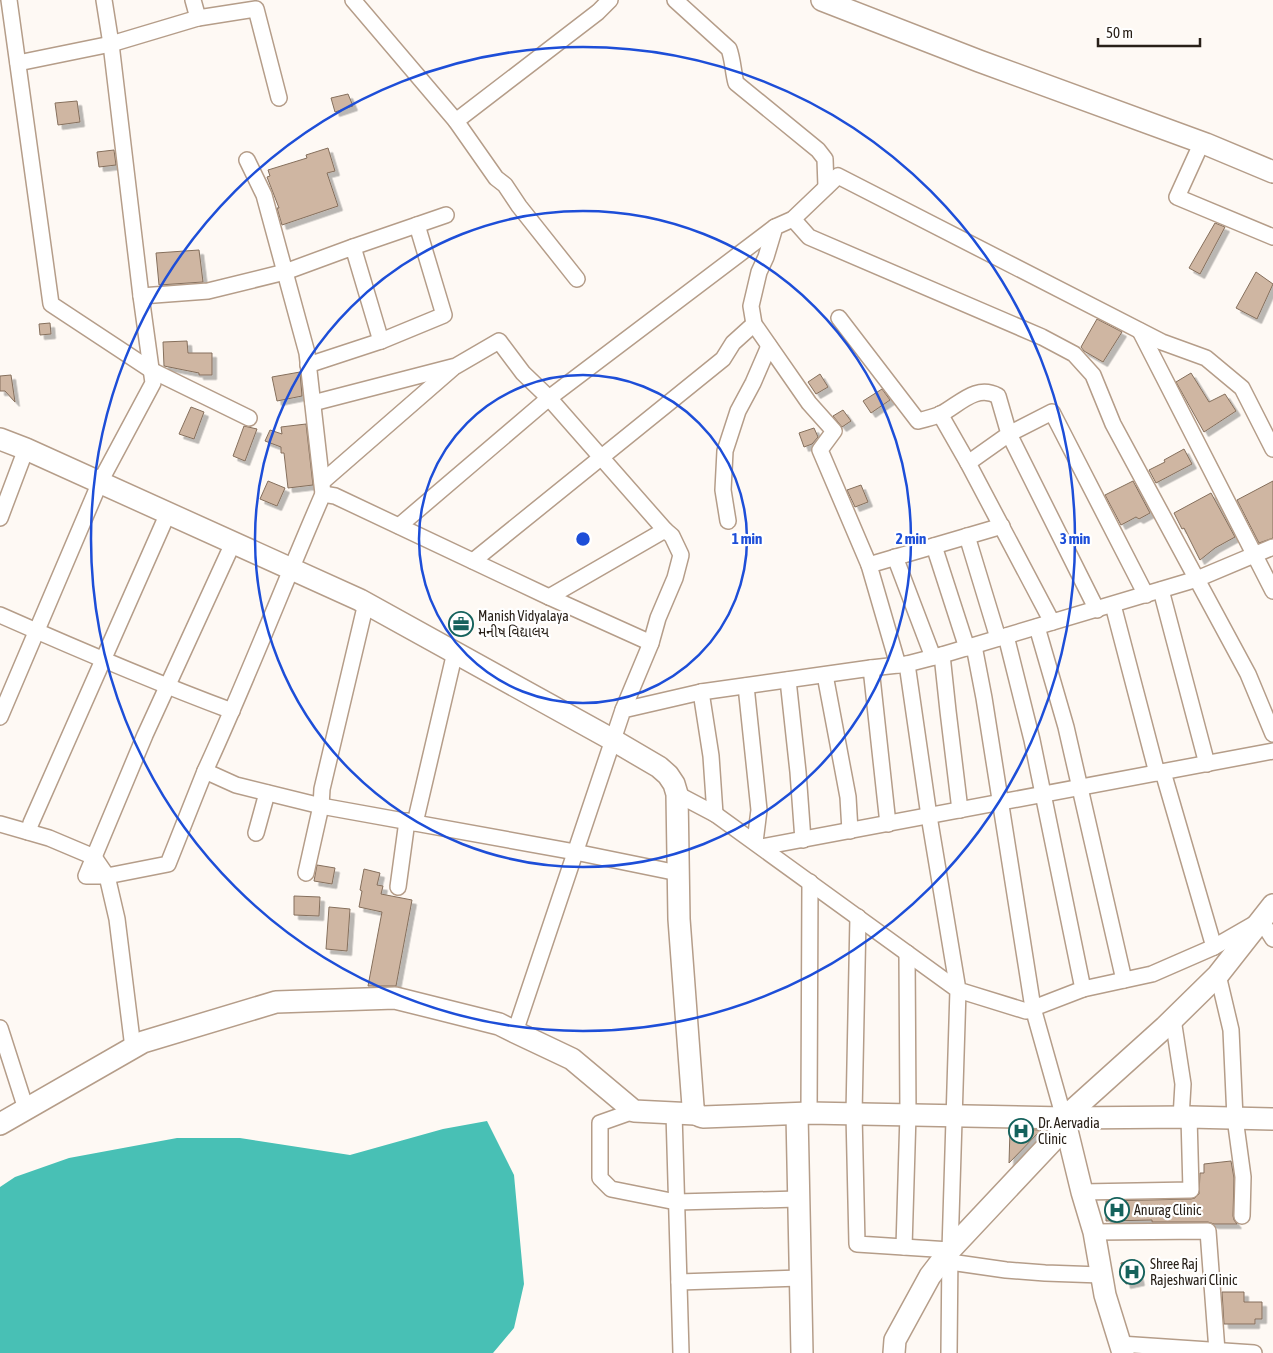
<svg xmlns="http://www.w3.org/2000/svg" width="1273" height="1353" font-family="'Asap Condensed','Noto Sans Gujarati',sans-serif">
<defs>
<filter id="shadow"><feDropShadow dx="4.5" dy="4.5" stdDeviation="0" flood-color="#0004"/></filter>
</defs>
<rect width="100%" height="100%" fill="#fef9f4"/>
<path fill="#48c0b5" d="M487,1121L514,1175L524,1284L514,1328L493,1353H0V1187L15,1177L69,1158L177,1138H240L350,1155L443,1129Z"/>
<g fill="#cfb6a2" stroke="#856f5c" filter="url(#shadow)">
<path d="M348,94L353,106L335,112L331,98Z"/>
<path d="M77,101L80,122L58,125L55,103Z"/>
<path d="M328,148L335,171L327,173L338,206L282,225L277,208H279L267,177L270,176L268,170L307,158L306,155Z"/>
<path d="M114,150L116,165L99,167L97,152Z"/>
<path d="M1215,223L1225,227L1200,274L1189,268Z"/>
<path d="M199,250L203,282L159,285L156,253Z"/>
<path d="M1256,272L1273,284L1257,319L1236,308Z"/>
<path d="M1097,319L1122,332L1103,362L1084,351L1081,347Z"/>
<path d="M50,323L51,334L40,335L39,324Z"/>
<path d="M187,341L188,353H212V375H199V373L164,366L163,342Z"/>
<path d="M300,372L302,396L277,401L272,377Z"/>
<path d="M1191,373L1209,402L1225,394L1236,411L1204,432L1176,382Z"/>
<path d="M820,374L828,387L816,394L808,382Z"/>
<path d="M11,375L15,402L5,391H0V376Z"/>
<path d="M882,389L890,400L871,413L863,401Z"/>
<path d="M191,407L204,412L194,439L179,434Z"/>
<path d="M843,410L851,421L842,427L833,416Z"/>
<path d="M306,424L313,485L288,488L284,453H281V447L265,441L270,430L282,434L281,427Z"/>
<path d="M244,426L257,429L245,461L233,456Z"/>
<path d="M814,428L818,437L812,444L804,447L799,433Z"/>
<path d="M1184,449L1192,464L1156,483L1149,470L1165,462L1164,460Z"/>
<path d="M268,481L285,488L277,506L260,499Z"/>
<path d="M1133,481L1150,513L1139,519L1136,517L1121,525L1105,495Z"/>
<path d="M1273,481V538L1259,543L1237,500Z"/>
<path d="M861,485L868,502L855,507L847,490Z"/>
<path d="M1211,493L1235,537L1215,548L1200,560L1184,528L1182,529L1174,513Z"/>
<path d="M317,865L335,868L332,884L314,881Z"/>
<path d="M364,869L380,873L377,885L383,886L381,894L412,900L396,986H368L382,912L359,907L362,891L360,890Z"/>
<path d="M294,896L320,897L319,916L294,915Z"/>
<path d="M329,907L350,909L347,951L326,949Z"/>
<path d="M1010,1129L1041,1130L1009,1163Z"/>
<path d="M1231,1161L1234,1178L1233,1216L1234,1220L1237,1224H1214L1208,1222H1152V1220L1106,1221V1201L1191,1199L1195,1198L1199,1194L1200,1173H1204V1164Z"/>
<path d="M1135,1260L1140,1281L1126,1284L1121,1263Z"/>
<path d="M1222,1292H1244V1302H1262V1319H1255V1324H1224Z"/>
</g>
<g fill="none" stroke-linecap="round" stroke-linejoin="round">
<defs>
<g id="street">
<path d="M9,0L51,304L151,370L249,418"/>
<path d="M193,0L198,18"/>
<path d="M353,0L456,121L496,178L505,185L519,206L577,279"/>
<path d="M675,0L729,49C733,60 733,72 736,83L818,150L825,159L826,187"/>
<path d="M18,63L111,44L198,18L256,9L279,98"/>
<path d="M456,121L598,12L610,0"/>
<path d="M1202,142L1177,197L1273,237"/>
<path d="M247,160L264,195L307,353L323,494"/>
<path d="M793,219L809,237L1042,337L1074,354L1093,375L1113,424L1248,674L1273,734"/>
<path d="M353,247L446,215"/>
<path d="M141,296L208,291L285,272L353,247L381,341"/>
<path d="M839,318L918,421C926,419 934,417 941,414C960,404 976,384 998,396L1009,434L968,463L1052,622"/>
<path d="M1140,331L1273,591"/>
<path d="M308,365L381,341L444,315L417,225"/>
<path d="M313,403L456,366L499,341L523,373L549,398L399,526"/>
<path d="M940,414L968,463"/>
<path d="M322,482L453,368"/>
<path d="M0,518L26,449"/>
<path d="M728,521L723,490L725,451L738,411L753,383L769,346"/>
<path d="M967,536L998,638"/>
<path d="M934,546L967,648"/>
<path d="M895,557L933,657"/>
<path d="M473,561L723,359L733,343L754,324"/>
<path d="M869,565L820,450L834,431L809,403L754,324L751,306L759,272L766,257L775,227L793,219L838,176L1162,342L1206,358L1242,388L1273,449"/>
<path d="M1161,590L1207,764"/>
<path d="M549,597L651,643"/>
<path d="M1113,605L1157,773"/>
<path d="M1097,610L1009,434L1052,412L1146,595"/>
<path d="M0,615C77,649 154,682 232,711"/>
<path d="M1037,627L1066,727L1124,980"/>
<path d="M974,646L984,698L1033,1008L1064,1118"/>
<path d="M942,655L1197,579L1273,547"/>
<path d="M907,664L942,655L948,711L960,810"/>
<path d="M898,665L869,565L1002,526"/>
<path d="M871,668L907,664L929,816L958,990L1026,1011L1083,989L1032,740L1006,636"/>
<path d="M825,675L848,797L850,831"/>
<path d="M788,680L798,772L803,840"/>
<path d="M746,686L759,810L755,842"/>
<path d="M701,692L711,756L715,814"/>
<path d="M623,710L651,643L658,618L675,578L681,555L672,536L665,530"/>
<path d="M0,717L100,482L153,383L141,296L111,44L104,0"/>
<path d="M1163,772L1214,947"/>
<path d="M677,794L715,814L958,990L950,1250L949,1353"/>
<path d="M415,823L455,652"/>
<path d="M0,824L49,838L94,857L107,876L168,864L205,771"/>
<path d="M28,832L31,823L168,513"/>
<path d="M256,833L267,793"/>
<path d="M762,847L1273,751"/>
<path d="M306,873L321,806L322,789L366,603"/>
<path d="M678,873L575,852L321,806L236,785L205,771C247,680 283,586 323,494L335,496L549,597L665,530L549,398L775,227"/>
<path d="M398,887L407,821"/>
<path d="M858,917L854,1114L857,1244L950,1250"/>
<path d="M1218,975L1231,1030L1235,1118L1243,1177L1242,1216"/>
<path d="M1083,989L1152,974L1214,947L1261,920L1273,939"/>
<path d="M1173,1019L1183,1084L1181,1118"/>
<path d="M0,1028L26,1109"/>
<path d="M515,1032L623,710L701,692L871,668L888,824"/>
<path d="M133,1048L117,919L107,876H86L145,735L233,543"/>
<path d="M634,1111L600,1123V1178L611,1189L676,1202L798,1199"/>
<path d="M674,1113L681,1353"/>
<path d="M809,1113L810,882"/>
<path d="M1082,1192L1191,1190L1189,1117"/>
<path d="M1094,1232L1208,1231L1217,1351"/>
<path d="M904,1247L908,1114L907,953"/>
<path d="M950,1262L1006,1270L1045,1273L1101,1275"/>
<path d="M679,1282L800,1278"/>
<path d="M1120,1344L1254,1353"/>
</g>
<g id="secondary">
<path d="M822,0L979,61L1206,144L1273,172"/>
<path d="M0,439L26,449L360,600L613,740L659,767L668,775L674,784L677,794L679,919L693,1106C694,1113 696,1115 703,1117L809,1113L1064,1118L1189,1117L1273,1119"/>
<path d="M797,1114L802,1353"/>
<path d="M1064,1118L1082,1192L1094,1232L1105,1295L1123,1353"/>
<path d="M0,1124L143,1042L276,1002L395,998L499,1024L515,1032L572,1059L634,1111L695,1114"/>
<path d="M894,1353L895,1340L930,1276L950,1250L1058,1135L1064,1118L1165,1027L1218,975L1273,905"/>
</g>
</defs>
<use href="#street" stroke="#b59d89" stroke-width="18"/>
<use href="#secondary" stroke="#b59d89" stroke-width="24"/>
<use href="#street" stroke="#fff" stroke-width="15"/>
<use href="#secondary" stroke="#fff" stroke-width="21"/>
</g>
<g fill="none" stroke="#1d4ed8" stroke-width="2.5">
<circle cx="583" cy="539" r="164"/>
<circle cx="583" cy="539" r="328"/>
<circle cx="583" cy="539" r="492"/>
</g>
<defs>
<symbol id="office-ring" viewBox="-11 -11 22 22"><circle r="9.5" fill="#fff" stroke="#15625c" stroke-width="1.5"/><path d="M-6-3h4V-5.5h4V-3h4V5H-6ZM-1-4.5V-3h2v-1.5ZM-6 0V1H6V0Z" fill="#15625c"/></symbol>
<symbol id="hospital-ring" viewBox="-11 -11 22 22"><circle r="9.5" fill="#fff" stroke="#15625c" stroke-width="1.5"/><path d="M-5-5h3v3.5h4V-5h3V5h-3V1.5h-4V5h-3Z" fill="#15625c"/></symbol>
</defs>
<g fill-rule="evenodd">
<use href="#office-ring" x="447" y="610" width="28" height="28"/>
<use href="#hospital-ring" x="1007" y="1117" width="28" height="28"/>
<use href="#hospital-ring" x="1103" y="1196" width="28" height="28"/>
<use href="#hospital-ring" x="1118" y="1258" width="28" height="28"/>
</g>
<g text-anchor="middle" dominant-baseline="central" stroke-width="4.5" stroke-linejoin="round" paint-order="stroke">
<g font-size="14" fill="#292018" stroke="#fff" text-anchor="start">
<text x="478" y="616">Manish Vidyalaya<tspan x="478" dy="16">મનીષ વિદ્યાલય</tspan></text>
<text x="1038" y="1123">Dr. Aervadia<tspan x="1038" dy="16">Clinic</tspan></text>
<text x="1134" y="1210">Anurag Clinic</text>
<text x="1150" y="1264">Shree Raj<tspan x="1150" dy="16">Rajeshwari Clinic</tspan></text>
</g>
</g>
<circle cx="583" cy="539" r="8" fill="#1d4ed8" stroke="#fff" stroke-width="2.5"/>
<g font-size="15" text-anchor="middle" font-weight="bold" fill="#1d4ed8" stroke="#fff" stroke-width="4.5" stroke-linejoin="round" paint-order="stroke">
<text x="747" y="544">1 min</text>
<text x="911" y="544">2 min</text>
<text x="1075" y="544">3 min</text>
</g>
<path d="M1098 38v8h102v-8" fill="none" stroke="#292018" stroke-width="2.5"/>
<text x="1106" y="38" font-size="15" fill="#292018" stroke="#ffffff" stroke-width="4" paint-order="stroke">50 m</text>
</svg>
